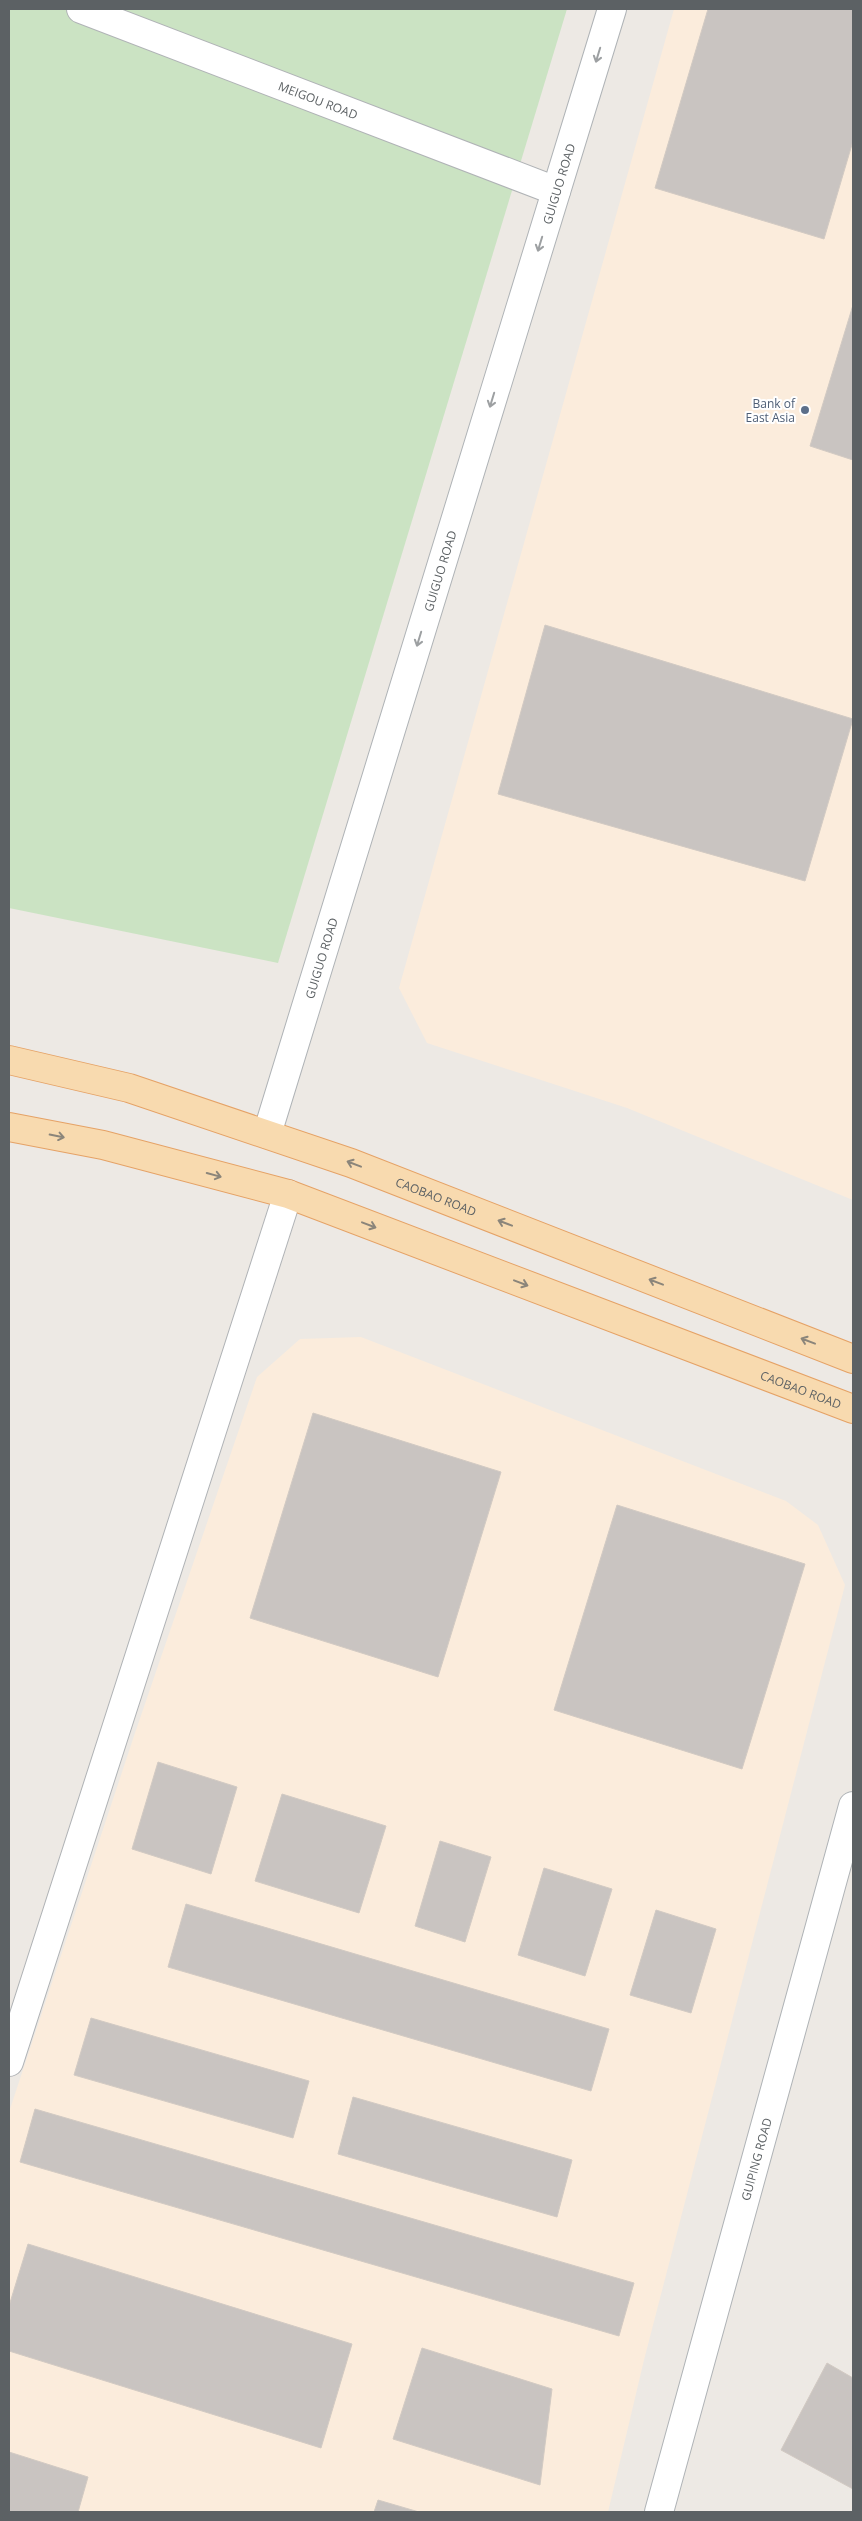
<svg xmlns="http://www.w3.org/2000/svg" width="862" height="2521" font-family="'Open Sans',sans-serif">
<rect width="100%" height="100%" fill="#ede9e4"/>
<g fill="#fbecdc">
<path d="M674,9H853V1200L627,1108L427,1043L399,988Z"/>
<path d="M361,1337L786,1501L818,1525L845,1585L644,2360L608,2512H9V2112L135,1733L257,1377L300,1339Z"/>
</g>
<path fill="#cbe3c3" d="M9,9H567L278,963L9,908Z"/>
<g fill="#c9c4c1" stroke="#d2cac3">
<path d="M708,9H853V141L824,239L655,188Z"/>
<path d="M853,305V460L810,446Z"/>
<path d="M545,625L853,719L805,881L498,794Z"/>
<path d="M313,1413L501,1472L438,1677L250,1618Z"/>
<path d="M617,1505L805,1564L742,1769L554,1710Z"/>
<path d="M158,1762L237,1787L211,1874L132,1849Z"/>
<path d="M282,1794L386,1826L359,1913L255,1881Z"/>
<path d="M440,1841L491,1857L465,1942L415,1926Z"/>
<path d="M544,1868L612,1889L585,1976L518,1955Z"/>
<path d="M186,1904L609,2029L591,2091L168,1967Z"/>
<path d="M656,1910L716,1929L691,2013L630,1995Z"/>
<path d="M91,2018L309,2081L293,2138L74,2075Z"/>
<path d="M353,2097L572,2160L557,2217L338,2154Z"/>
<path d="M35,2109L634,2283L619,2336L20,2162Z"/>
<path d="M28,2244L352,2344L321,2448L9,2351V2306Z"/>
<path d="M422,2348L552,2389L540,2485L393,2439Z"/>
<path d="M827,2363L853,2378V2489L781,2450Z"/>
<path d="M9,2452L88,2477L78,2512H9Z"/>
<path d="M378,2500L419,2512H374Z"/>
</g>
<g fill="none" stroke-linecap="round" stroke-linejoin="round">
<defs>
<g id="street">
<path id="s1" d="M81,9L556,191"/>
<path d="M9,2062L288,1194"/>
</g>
<g id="secondary">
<path id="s2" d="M267,1134L612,9"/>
<path id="s3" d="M659,2512L853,1806"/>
</g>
<g id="primary">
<path id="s4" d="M9,1060L129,1088L351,1163L853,1359"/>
<path id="s5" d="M9,1127L103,1145L288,1194L853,1409"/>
</g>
</defs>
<use href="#street" stroke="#b0b3b6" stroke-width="30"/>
<use href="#secondary" stroke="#afb3b6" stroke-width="30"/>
<use href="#primary" stroke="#e5a266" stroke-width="30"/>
<use href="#street" stroke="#fff" stroke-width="28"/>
<use href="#secondary" stroke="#fff" stroke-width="28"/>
<use href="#primary" stroke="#f8daaf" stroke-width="28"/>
</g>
<defs><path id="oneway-shaft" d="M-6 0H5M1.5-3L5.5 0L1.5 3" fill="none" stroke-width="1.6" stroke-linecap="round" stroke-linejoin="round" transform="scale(1.25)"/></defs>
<g stroke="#9da0a2">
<use href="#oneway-shaft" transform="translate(598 55) rotate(107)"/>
<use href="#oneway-shaft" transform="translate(540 244) rotate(107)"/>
<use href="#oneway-shaft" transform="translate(492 400) rotate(107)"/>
<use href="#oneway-shaft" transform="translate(419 639) rotate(107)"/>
</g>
<g stroke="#8b857a">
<use href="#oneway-shaft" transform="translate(57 1136) rotate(11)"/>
<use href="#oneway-shaft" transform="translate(354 1164) rotate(-159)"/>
<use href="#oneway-shaft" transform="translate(214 1175) rotate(15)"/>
<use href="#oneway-shaft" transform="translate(505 1223) rotate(-159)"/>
<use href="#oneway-shaft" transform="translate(369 1225) rotate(21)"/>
<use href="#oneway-shaft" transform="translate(656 1282) rotate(-159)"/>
<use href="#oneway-shaft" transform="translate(521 1283) rotate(21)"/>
<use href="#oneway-shaft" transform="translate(808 1341) rotate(-159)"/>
</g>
<circle fill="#5c6f8a" stroke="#fff" stroke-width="2" cx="805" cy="410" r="5"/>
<g text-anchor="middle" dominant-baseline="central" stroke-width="4" stroke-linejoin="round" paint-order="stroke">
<g font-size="12" fill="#5c6164" stroke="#fff">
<text stroke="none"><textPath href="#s1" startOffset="254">MEIGOU ROAD</textPath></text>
<text stroke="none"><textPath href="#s2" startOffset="994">GUIGUO ROAD</textPath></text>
<text stroke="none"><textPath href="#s2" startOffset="589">GUIGUO ROAD</textPath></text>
<text stroke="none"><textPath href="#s2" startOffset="184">GUIGUO ROAD</textPath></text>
<text stroke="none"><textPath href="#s4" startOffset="449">CAOBAO ROAD</textPath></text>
<text stroke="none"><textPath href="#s5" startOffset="836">CAOBAO ROAD</textPath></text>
<text stroke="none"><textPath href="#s3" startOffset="366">GUIPING ROAD</textPath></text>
</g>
<g font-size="12" fill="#4e5e75" stroke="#fff" text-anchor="end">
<text x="795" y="403">Bank of<tspan x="795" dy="14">East Asia</tspan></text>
</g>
</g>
<rect width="862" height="2521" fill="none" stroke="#5c6164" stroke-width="20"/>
</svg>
